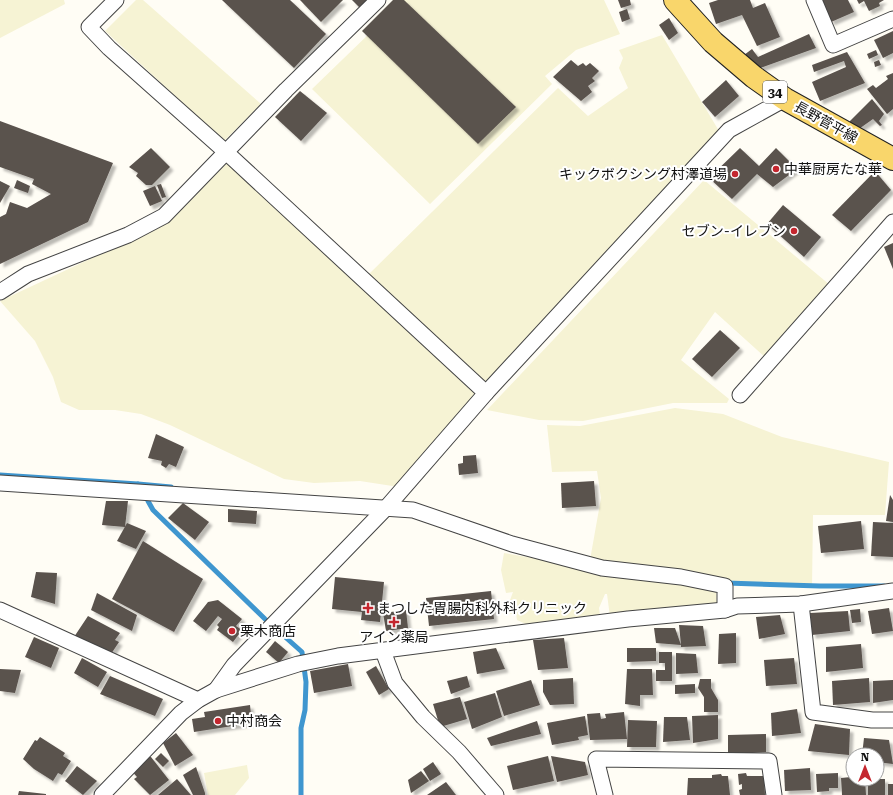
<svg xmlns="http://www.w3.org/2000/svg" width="893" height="795" font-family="'Roboto Serif','Noto Sans JP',serif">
<defs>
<filter id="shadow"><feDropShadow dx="3.5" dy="3.5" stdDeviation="1" flood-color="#0004"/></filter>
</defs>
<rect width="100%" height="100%" fill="#fffdf5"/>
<g fill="#f6f3d4">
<path d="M0,0H64L65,4L0,38Z"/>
<path d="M136,0H143L261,104L224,141L105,31Z"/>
<path d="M404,0H604L620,34L576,50L545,76L552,84L430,204L312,89Z"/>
<path d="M662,35L719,131L485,386L369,274L558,88L588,116L628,88L619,68L623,58L619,50Z"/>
<path d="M227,163L477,394L399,487L360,481L314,483L284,479L170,425L141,414L115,410H79L61,402L53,377L35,341L0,301L169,222Z"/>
<path d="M704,180L830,285L766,358L715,312L681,360L729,399L727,403H673L583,421L539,420L487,410Z"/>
<path d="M675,408L723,414L782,437L889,462L885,515H813L812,587L745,584L719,577L590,560L601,498L597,471L552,472L547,425L580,426Z"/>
<path d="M504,553L716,590L717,603L610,617L607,594H605L599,608L600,615L526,624L517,620L516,614H510L509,603L513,592L506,593L501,570Z"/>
<path d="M247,765L249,778L235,795H208L204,773Z"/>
</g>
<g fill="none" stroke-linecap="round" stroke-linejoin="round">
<g stroke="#3f96cf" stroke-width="5">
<path d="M0,475L138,484L139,486"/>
<path d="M138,484L171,487"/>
<path d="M148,501L153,510L265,619L302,652L306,682L305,710L301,728V795"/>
<path d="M726,583L820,586H884"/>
</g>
</g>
<g fill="#5a524d" filter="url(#shadow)">
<path d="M222,0H290L326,34L294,68Z"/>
<path d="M300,0H343L321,22Z"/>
<path d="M352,0H368L360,8Z"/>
<path d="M393,0H404L516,107L478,144L362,31Z"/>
<path d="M618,0H630L631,5L621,8Z"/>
<path d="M718,0H750L753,8L765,3L780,37L757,46L742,15L716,24L709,3Z"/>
<path d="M821,0H848L854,12L831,22Z"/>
<path d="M857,0H884L879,3L880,6L869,11L864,1L859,4Z"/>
<path d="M627,9L630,19L622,22L619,12Z"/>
<path d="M669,18L678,33L669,40L659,25Z"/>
<path d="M893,31V53L883,58L874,40Z"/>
<path d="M809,34L816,48L752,71L744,55L752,49L758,57Z"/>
<path d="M876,50L878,55L869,59L867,54Z"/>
<path d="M847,52L865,83L820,101L812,82L846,67L844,61L814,72L812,65Z"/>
<path d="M571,60L578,66L583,63L586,66L590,63L599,71L592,78L595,81L588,86L592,92L581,101L553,77Z"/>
<path d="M879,60L881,65L875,67L874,62Z"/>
<path d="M893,73V109L887,114L867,89L873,85L876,88L888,79L886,76Z"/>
<path d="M726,80L739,96L715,117L702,102Z"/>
<path d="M300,91L327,113L301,141L275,117Z"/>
<path d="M872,99L884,114L879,121L882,125L880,126L873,119L856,131L848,123Z"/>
<path d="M0,121L113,163L88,222L0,264V217L6,214L10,202L27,208L51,194L32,184L34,179L0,167Z"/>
<path d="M151,148L170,167L152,185H146L136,176L138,173L129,167Z"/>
<path d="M740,148L759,166L776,148L797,169L773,187L757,174L732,199L709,178Z"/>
<path d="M875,171L891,190L851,231L832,215Z"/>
<path d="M17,180L30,186L28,193L14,188Z"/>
<path d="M0,181L10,186L0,203Z"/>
<path d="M161,184L166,197L162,198L157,185Z"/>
<path d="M155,186L162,201L150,206L143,191Z"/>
<path d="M783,205L821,237L804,257L767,224Z"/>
<path d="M893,243V269L884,247Z"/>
<path d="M720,330L740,348L712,377L692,359Z"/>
<path d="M156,434L184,447L176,467L169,464L166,468L161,465L162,461L148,458Z"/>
<path d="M476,455L478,473L459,475L458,464L463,463V456Z"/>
<path d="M594,481L596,506L562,508L561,483Z"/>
<path d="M890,495L893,500V522L886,521Z"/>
<path d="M106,501H128L125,527L102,525Z"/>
<path d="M183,503L209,522L195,540L168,518Z"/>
<path d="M228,509L257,511L256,524L228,522Z"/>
<path d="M861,521L864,549L821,553L818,526Z"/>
<path d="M873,522L893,523V557L871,556Z"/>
<path d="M127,523L146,531L136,549L117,541Z"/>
<path d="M143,541L203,579L174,632L112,599Z"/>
<path d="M36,572L57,573L55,604L31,597Z"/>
<path d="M335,577L384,582L380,622L361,620L362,612L332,609Z"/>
<path d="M491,591L494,619L429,626L426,598Z"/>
<path d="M97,593L137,615L132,631L91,610Z"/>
<path d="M218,600L242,619L236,626L242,630L233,642L217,630L219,627L217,625L222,619L218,616L206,631L193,621L208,602Z"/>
<path d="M889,608L893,631L872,634L868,611Z"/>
<path d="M860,609L861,622L852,623L850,610Z"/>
<path d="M406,610L408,628L386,631L383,613Z"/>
<path d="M848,611L850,631L812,635L810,613Z"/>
<path d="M780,615L785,634L759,639L756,617Z"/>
<path d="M88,616L120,633L115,640L119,642L111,654L74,637Z"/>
<path d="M679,625L703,626L706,646L681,647V645L656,643L654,628H675L681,645Z"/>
<path d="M736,633V663L718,664L719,634Z"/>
<path d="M34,637L59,648L51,668L25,657Z"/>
<path d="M564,638L568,668L538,670L533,640Z"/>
<path d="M275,641L288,652L279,663L266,652Z"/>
<path d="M861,644L863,668L826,672V647Z"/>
<path d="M496,648L505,669L477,674L473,652Z"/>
<path d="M627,648H656V661L627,662Z"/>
<path d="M659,652H672V681H656V670H665V663H659Z"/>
<path d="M676,653L696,654L698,673L676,674Z"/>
<path d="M82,658L107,672L98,687L74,673Z"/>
<path d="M794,658L797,684L766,686L764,660Z"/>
<path d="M348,664L352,686L314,693L310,671Z"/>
<path d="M376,666L389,689L379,695L366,672Z"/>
<path d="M0,669L21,670L15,693L0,691Z"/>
<path d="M627,669H652L653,695H640V706L625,704Z"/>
<path d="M110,676L163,699L155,716L100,694Z"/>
<path d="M467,676L470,687L451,694L447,681Z"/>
<path d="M573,678L574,704L550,705L543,692V680Z"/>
<path d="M869,678L870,702L833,705L832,681Z"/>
<path d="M700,679H711V688L718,700V712H704V697L698,688Z"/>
<path d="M531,680L540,705L504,716L496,691Z"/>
<path d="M893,680V700L873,703V681Z"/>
<path d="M695,684V693L675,694V685Z"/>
<path d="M495,693L502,717L472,729L464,702Z"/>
<path d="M460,697L467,719L440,727L433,704Z"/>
<path d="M250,705L252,723L194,732L192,719L205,717L204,712Z"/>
<path d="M797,709L801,733L772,736L771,713Z"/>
<path d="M624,712L627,739L590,740L587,714L600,713L601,719L606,718L605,714Z"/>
<path d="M718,715V739L693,743L692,716Z"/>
<path d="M585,716L588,735L578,737L579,740L552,745L547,723Z"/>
<path d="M664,717H687L690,740L663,742Z"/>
<path d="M628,720L657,721L656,747H627Z"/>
<path d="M537,721L541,734L491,746L487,738Z"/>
<path d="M815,724L850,729L849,755L808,751Z"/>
<path d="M176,733L193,755L175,766L163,743Z"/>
<path d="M766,734V752L728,755V735Z"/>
<path d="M40,737L65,753L63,756L71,761L62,775L58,773L53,781L34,769L23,759L35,740L37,741Z"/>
<path d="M864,738L889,740L893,764L877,762V755H862Z"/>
<path d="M161,753L169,761L163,767L155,759Z"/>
<path d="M548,756L554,781L513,790L507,766Z"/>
<path d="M551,756L585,762L588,775L557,782Z"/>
<path d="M143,757H151L169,780L150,795L134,779L137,777L130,769Z"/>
<path d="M433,762L441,774L430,781L423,769Z"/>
<path d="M77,766L97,781L83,795L65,781Z"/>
<path d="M196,767L205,793V795H193L183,775Z"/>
<path d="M810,768L811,790L785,791L784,770Z"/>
<path d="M421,771L429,781L411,793L408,780Z"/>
<path d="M746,773L747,776H764L765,795H740L739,790L742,789V784L739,785L738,774Z"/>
<path d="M838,773V788H829V791L817,792L816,774Z"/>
<path d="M721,774L722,776H728L730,795H687L688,778H712V775Z"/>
<path d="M850,774H853V779H865L866,795H842L841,778L851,777Z"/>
<path d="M177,779L191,795H158Z"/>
<rect x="868" y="779" width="17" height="16"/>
<path d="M446,782L456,795H427Z"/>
<rect x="888" y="784" width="5" height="11"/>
<path d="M19,791L46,794V795H18Z"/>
</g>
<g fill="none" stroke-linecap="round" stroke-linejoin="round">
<defs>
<g id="street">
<path d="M116,0L89,27L109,48L227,153L486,393L386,508L234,665L216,690"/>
<path d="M814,0L833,45L893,19"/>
<path d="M0,292L28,274L128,235L164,216L286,90L378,0"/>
<path d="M486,393L729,130L785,99"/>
<path d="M740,395L893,222"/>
<path d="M0,483L413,510L512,544L602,568L681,577L725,586V610"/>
<path d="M801,604L813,712L872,720H893"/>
<path d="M0,610L198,700"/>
<path d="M383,651L395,683L423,717L459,752L496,795"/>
<path d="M102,795L181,713L198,700L216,690L298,664L338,656L628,619L725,610L737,606L801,604L893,591"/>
<path d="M605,795L596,759L769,761L774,795"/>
</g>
<path id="primary" d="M675,0L713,42L754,77L785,99L893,159"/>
</defs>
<use href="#street" stroke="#444" stroke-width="17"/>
<use href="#primary" stroke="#222" stroke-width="24"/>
<use href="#street" stroke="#fff" stroke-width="15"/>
<use href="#primary" stroke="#f9d66b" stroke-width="22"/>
</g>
<g fill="#c4262e" stroke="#fff" stroke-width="1.5">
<circle cx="776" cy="169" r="4"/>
<circle cx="735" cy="174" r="4"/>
<circle cx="794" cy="231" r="4"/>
<path d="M366 602h4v4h4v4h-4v4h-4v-4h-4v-4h4z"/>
<path d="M392 616h4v4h4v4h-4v4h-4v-4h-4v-4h4z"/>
<circle cx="232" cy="631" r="4"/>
<circle cx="218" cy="721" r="4"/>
</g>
<g text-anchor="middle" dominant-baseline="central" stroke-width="4" stroke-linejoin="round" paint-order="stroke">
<rect fill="#fff" stroke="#585858" stroke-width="1" x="763" y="81" width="24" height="22" rx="3"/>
<g font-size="13" font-weight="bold" fill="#111">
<text x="775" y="92">34</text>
</g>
<g font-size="14" fill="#111" stroke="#fff">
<text transform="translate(826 122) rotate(29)">長野菅平線</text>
</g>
<g font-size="14" fill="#111" stroke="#fff" text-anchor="start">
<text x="784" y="169">中華厨房たな華</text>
<text x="727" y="174" text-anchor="end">キックボクシング村澤道場</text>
<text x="786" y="231" text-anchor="end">セブン-イレブン</text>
<text x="377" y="608">まつした胃腸内科外科クリニック</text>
<text x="240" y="631">栗木商店</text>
<text x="394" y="637" text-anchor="middle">アイン薬局</text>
<text x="226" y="721">中村商会</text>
</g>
</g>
<g transform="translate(865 767)"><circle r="19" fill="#ffffff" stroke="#a0a0a0"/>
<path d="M0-3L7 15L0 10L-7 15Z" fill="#c4262e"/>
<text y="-6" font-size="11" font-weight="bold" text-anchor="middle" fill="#111111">N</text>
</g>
</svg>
